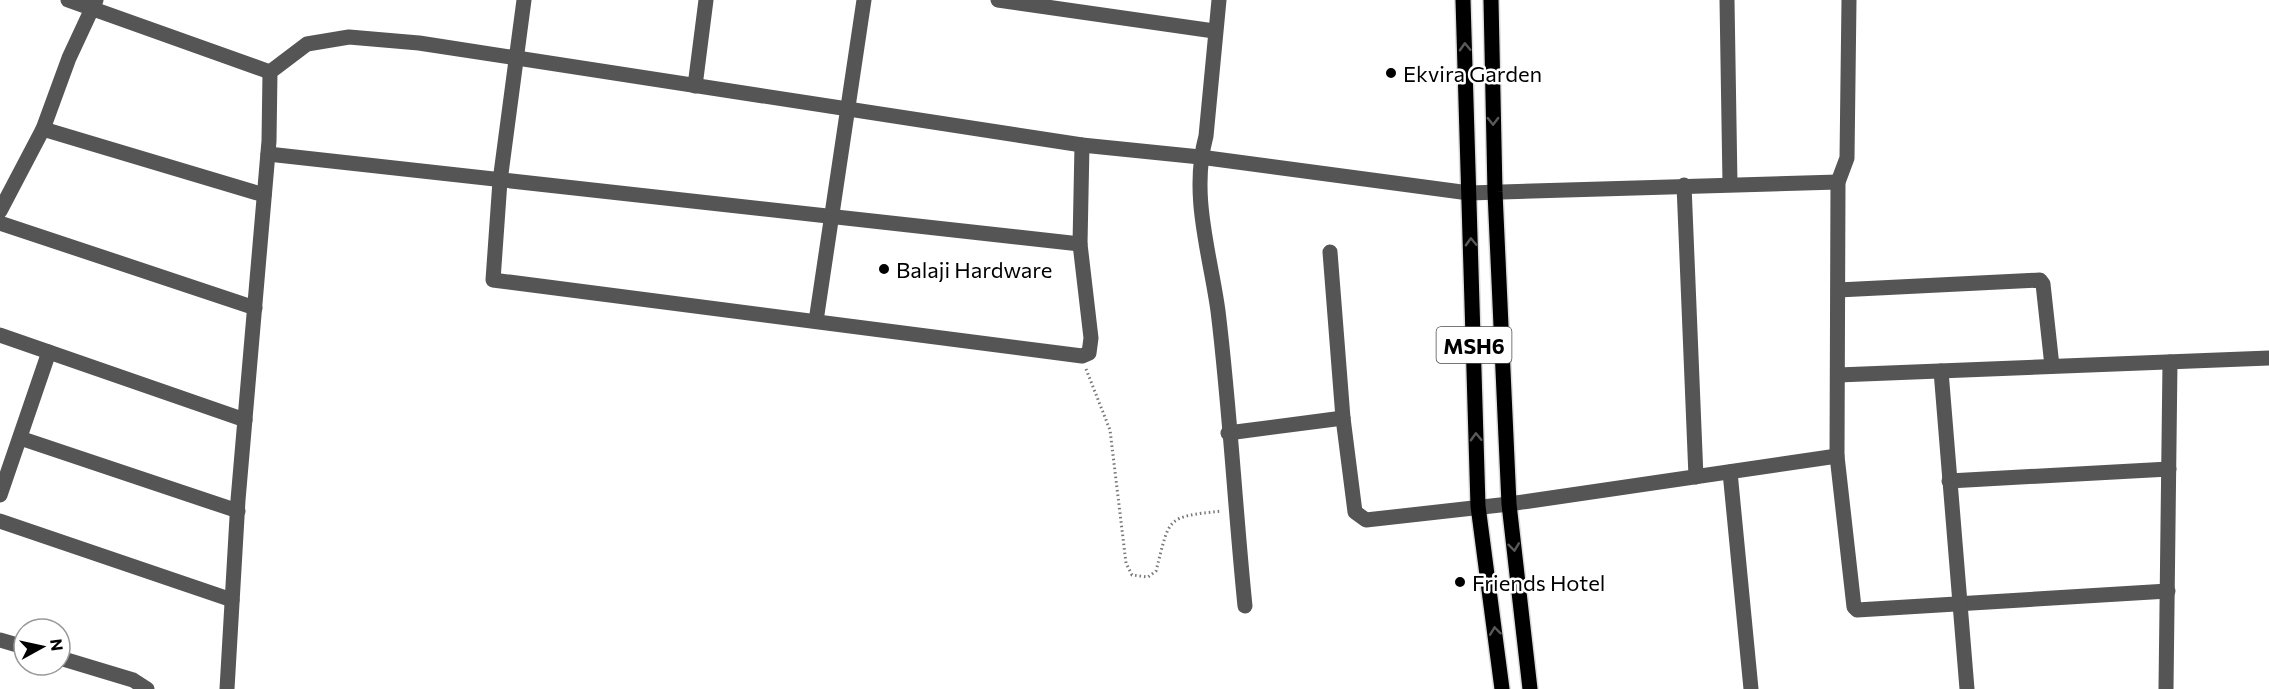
<svg xmlns="http://www.w3.org/2000/svg" width="2269" height="689" font-family="Commissioner,sans-serif">
<rect width="100%" height="100%" fill="#fff"/>
<g fill="none" stroke-linecap="round" stroke-linejoin="round">
<defs>
<g id="major">
<path d="M1463,0L1478,506L1502,689"/>
<path d="M1491,0L1495,192L1509,504L1530,689"/>
</g>
</defs>
<use href="#major" stroke="#dbdbdb" stroke-width="18"/>
<path stroke="#777" stroke-width="3" stroke-dasharray="1.5 3" stroke-linecap="butt" d="M1086,369L1110,430L1126,563L1132,575L1148,577L1156,571C1170,517 1165,517 1222,511"/>
<g stroke="#555" stroke-width="15">
<path d="M68,0L270,72"/>
<path d="M524,0L500,181L493,280L1082,356L1089,353L1091,338L1080,244L1082,145"/>
<path d="M998,0L1214,31"/>
<path d="M1219,0L1206,136C1190,195 1210,253 1218,311C1230,409 1235,508 1245,606"/>
<path d="M1727,0L1730,184"/>
<path d="M1849,0L1847,158L1838,182L1837,456L1854,607L1857,610L2168,591"/>
<path d="M695,86L706,0"/>
<path d="M43,129L264,195"/>
<path d="M268,154L1080,244"/>
<path d="M1684,185L1696,477"/>
<path d="M0,211L43,129L69,58L96,0"/>
<path d="M0,223L255,308"/>
<path d="M1330,252L1343,418L1355,512L1366,520L1509,504L1837,456"/>
<path d="M1838,290L2040,280L2043,284L2052,366"/>
<path d="M816,321L864,0"/>
<path d="M0,335L245,420"/>
<path d="M1941,371L1967,689"/>
<path d="M1838,375L2269,358"/>
<path d="M1228,433L1343,418"/>
<path d="M20,438L238,511"/>
<path d="M1730,472L1751,689"/>
<path d="M1949,481L2169,469"/>
<path d="M0,495L49,352"/>
<path d="M0,521L232,600"/>
<path d="M0,640L24,647"/>
<path d="M60,658L133,680L147,689"/>
<path d="M227,689L238,500L269,141L270,72L307,44L349,37L419,43L1082,145L1200,157L1469,193L1838,182"/>
<path d="M2166,689L2170,362"/>
</g>
<use href="#major" stroke="#000" stroke-width="15"/>
</g>
<defs><path id="oneway-chevron" d="M-2-3.5L2.5 0L-2 3.5" fill="none" stroke-width="1.6" stroke-linecap="round" stroke-linejoin="round" transform="scale(1.5)"/></defs>
<g stroke="#595959">
<use href="#oneway-chevron" transform="translate(1465 47) rotate(-92)"/>
<use href="#oneway-chevron" transform="translate(1493 121) rotate(89)"/>
<use href="#oneway-chevron" transform="translate(1471 242) rotate(-92)"/>
<use href="#oneway-chevron" transform="translate(1476 437) rotate(-92)"/>
<use href="#oneway-chevron" transform="translate(1514 547) rotate(83)"/>
<use href="#oneway-chevron" transform="translate(1495 631) rotate(-97)"/>
</g>
<g fill="#000" stroke="#fff" stroke-width="2">
<circle cx="1391" cy="73" r="6"/>
<circle cx="884" cy="269" r="6"/>
<circle cx="1460" cy="582" r="6"/>
</g>
<g text-anchor="middle" dominant-baseline="central" stroke-width="5" stroke-linejoin="round" paint-order="stroke">
<rect fill="#fff" stroke="#4c4c4c" stroke-width="1.5" x="1436.5" y="327" width="75" height="36" rx="4.5"/>
<g font-size="21" font-weight="bold" fill="#000">
<text x="1474" y="345">MSH6</text>
</g>
<g font-size="22" fill="#000" stroke="#fff" text-anchor="start">
<text x="1403" y="73">Ekvira Garden</text>
<text x="896" y="269">Balaji Hardware</text>
<text x="1472" y="582">Friends Hotel</text>
</g>
</g>
<g transform="translate(42 647) rotate(82)"><circle r="28" fill="#ffffff" stroke="#999999" stroke-width="1.5"/>
<path d="M0-4.5L10 22L0 15L-10 22Z" fill="#000000"/>
<text y="-9" font-size="16" font-weight="bold" text-anchor="middle" fill="#000000">N</text>
</g>
</svg>
